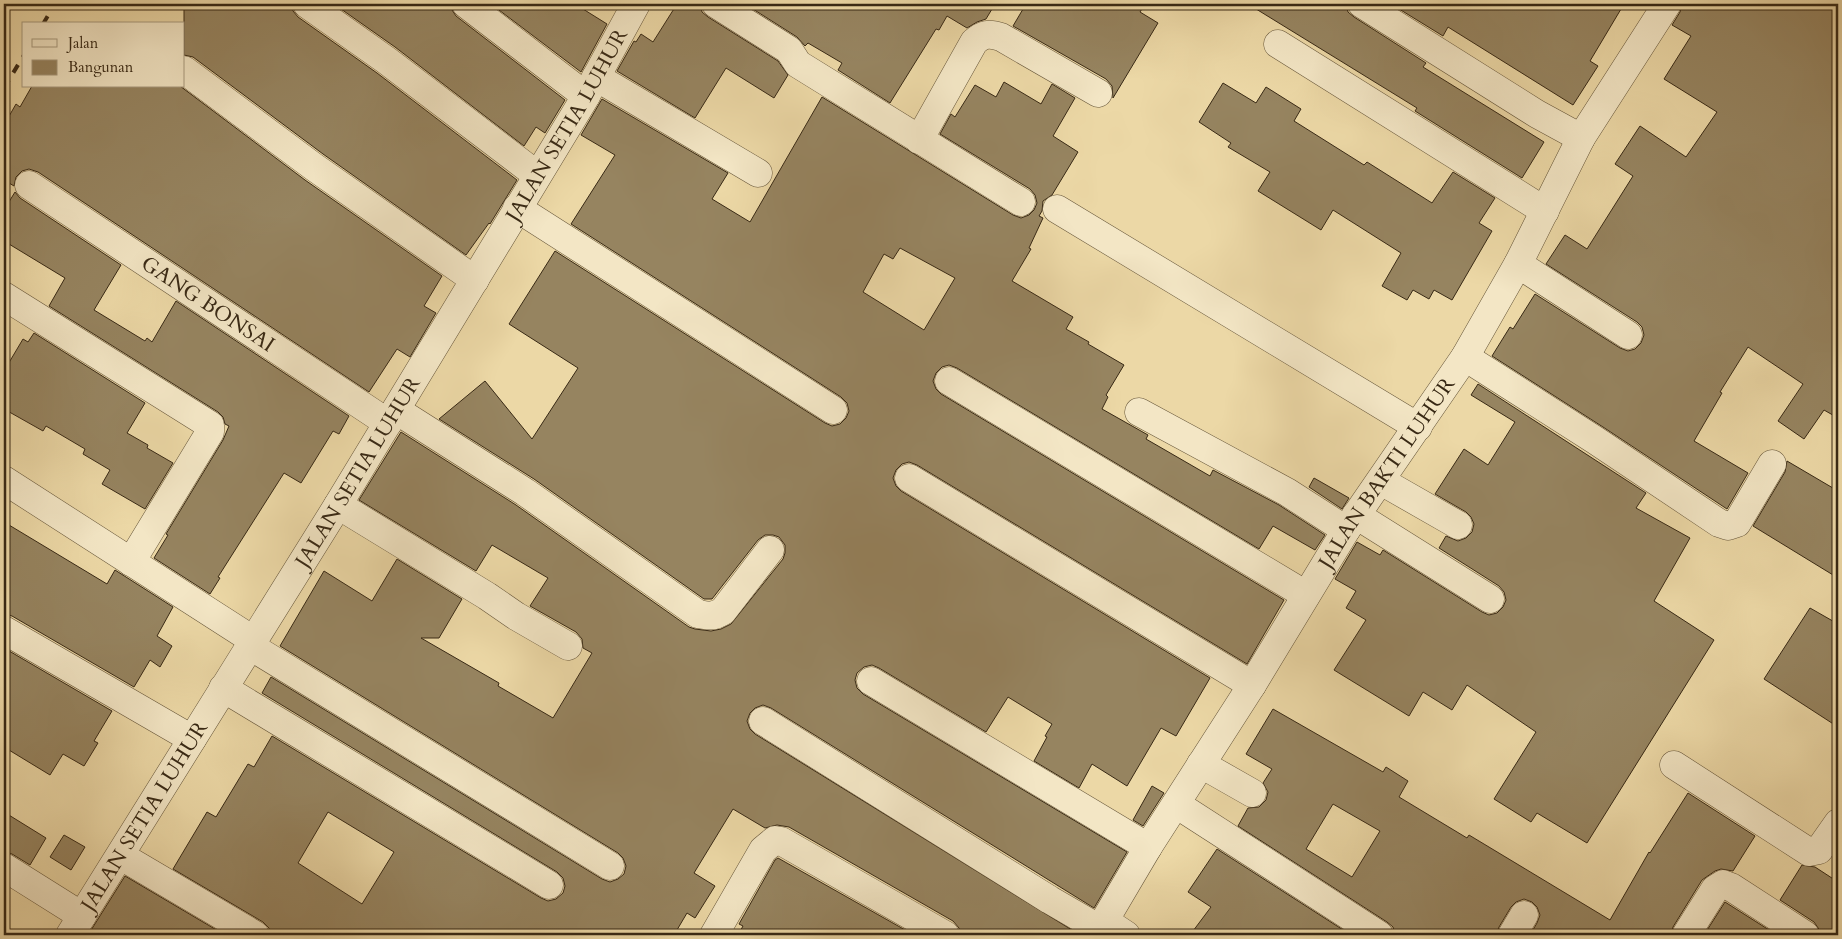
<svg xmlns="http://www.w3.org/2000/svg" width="1842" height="939" font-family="Cardo,serif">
<rect width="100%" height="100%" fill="#ecd8a6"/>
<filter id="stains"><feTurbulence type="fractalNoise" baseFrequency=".004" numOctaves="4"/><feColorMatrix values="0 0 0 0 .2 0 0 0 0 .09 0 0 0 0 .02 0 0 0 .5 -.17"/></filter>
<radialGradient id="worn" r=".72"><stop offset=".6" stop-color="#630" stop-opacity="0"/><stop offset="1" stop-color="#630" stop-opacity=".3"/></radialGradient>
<g fill="#968460" stroke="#382915" fill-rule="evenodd">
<path d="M184,4H288L292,6L293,11L298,17L377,73L517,180L490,224L489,223L466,255L323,154L193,57L184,55Z"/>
<path d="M345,4H451L452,10L456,16L565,100L545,133L536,127L524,146L395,47L341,9Z"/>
<path d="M491,4H575L607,24L581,72Z"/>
<path d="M677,4H700L702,12L708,17L778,61L788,75L774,98L726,68L695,118L617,71L634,41L636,42L641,34L653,42Z"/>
<path d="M745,4H995L986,19L977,22L967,28L947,16L939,30L936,29L890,103L838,70L842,63L808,43L805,46L797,37Z"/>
<path d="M1026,4H1145L1140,12L1158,23L1113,98L1112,86L1106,79L1013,26Z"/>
<path d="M1248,4H1346L1348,12L1354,17L1426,63L1423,67L1544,142L1522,178L1415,111L1417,108Z"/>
<path d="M1391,4H1624L1590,61L1598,66L1573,105L1448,27L1443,36Z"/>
<path d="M1682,4H1838V418L1824,410L1804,439L1778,421L1803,384L1748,347L1720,392L1722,393L1694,441L1748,473L1727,509L1603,427L1492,356L1510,327L1513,329L1535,294L1620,348L1628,351L1635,349L1641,343L1644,335L1642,327L1637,322L1546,264L1565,235L1587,249L1633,176L1615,164L1640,126L1686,157L1717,112L1664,79L1691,36L1672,25L1680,12Z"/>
<path d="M1004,82L1041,104L1052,84L1075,98L1053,136L1078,152L1052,195L1043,201L1042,211L1039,216L1043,218L1029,248L1031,249L1012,281L1073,317L1066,329L1089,342L1088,344L1124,365L1106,395L1108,397L1102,409L1148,435L1146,439L1210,476L1213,470L1279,505L1325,535L1315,550L1273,526L1259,549L957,368L949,365L942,367L936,373L933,381L936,389L941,394L1284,600L1247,664L917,465L909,462L902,464L896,470L893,478L896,486L901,491L1210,678L1176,736L1161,728L1127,786L1092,764L1079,788L1034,761L1047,737L1045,736L1052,724L1008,697L986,732L879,668L872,665L864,667L857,673L855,680L857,688L863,694L1127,852L1094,908L771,708L763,705L755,708L750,713L747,721L750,729L755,734L1080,935H961L959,928L953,921L789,827L777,825L765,828L733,809L694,873L715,886L695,918L687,913L674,935H271L269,928L263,922L173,869L207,812L216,817L248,764L254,767L272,736L541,898L548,901L556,899L563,893L565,886L563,878L557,872L262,693L271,677L602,879L610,882L618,879L624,874L626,866L623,858L618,853L280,646L324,571L372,601L397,559L462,599L439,638H421L499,683L498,686L553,718L592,653L583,648L582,639L576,632L530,606L548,578L492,545L476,571L359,500L401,432L516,505L689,627L695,629L711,631L721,629L731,624L783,559L785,553V545L779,537L773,535H765L758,540L712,599H704L534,479L439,419L485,381L532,439L578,368L509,324L555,251L825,423L832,426L840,424L846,418L849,411L847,403L841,397L571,224L615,155L581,135L602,99L728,173L712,199L750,222L822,97L1013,215L1021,218L1029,215L1034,210L1037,203L1035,195L1030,189L940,134L951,114L955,117L975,85L996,97ZM900,248L955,278L924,330L863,292L884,254L893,259ZM328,812L394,852L362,904L298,863Z"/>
<path d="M1223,83L1256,103L1266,87L1301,109L1294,121L1364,165L1367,162L1432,203L1453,172L1495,198L1479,223L1492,231L1452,300L1434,290L1429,299L1413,290L1407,300L1382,286L1401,253L1333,210L1321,230L1258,191L1270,172L1228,147L1231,143L1199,122Z"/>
<path d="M32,86H180L305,180L442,276L424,306L436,313L410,357L397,349L369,392L38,172L29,169L22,171L16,177L14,186L4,180V125L16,104L20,107Z"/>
<path d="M15,192L20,198L121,265L94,310L145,341L147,338L152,342L176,301L349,416L339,434L333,431L301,483L284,473L218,577L220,578L210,594L154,558L168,535L166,534L223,440L229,426L225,424L223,417L218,412L49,306L65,278L4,241V210Z"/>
<path d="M34,333L145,403L127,433L148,445L147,448L173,463L145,509L102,484L110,470L83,454L85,449L46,426L43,431L4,409V371L23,339L28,342Z"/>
<path d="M1478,384L1646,493L1636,508L1690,538L1654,601L1714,640L1587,843L1537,813L1531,822L1494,799L1536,732L1467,685L1452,710L1423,692L1409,716L1334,670L1366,620L1346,608L1356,591L1335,579L1357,542L1380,555L1383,550L1482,612L1489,615L1497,613L1503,607L1506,600L1504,592L1499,586L1439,548L1446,536L1458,541L1466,538L1472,532L1474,524L1471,517L1466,512L1435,494L1464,449L1488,465L1515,422L1471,395Z"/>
<path d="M1787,461L1838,491V578L1753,526L1785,472Z"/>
<path d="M1314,478L1349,498L1342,509L1309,487Z"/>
<path d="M4,522L107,584L115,570L173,607L157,636L172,646L160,667L150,660L134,687L12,616L4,614Z"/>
<path d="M1810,608L1838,624V727L1764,679Z"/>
<path d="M4,648L112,711L94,741L98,743L84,766L63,754L50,775L4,747Z"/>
<path d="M1273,709L1383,772L1386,767L1408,781L1399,797L1467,838L1469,835L1610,920L1649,852L1650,853L1688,793L1755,836L1733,871L1721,869L1715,871L1702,880L1673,927L1671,935H1530L1537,923L1540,915L1537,907L1532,902L1524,899L1516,902L1511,907L1499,927L1496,935H1395L1393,927L1387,922L1238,826L1248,808L1259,807L1266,800L1268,792L1263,783L1272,769L1246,754ZM1333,804L1380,831L1352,877L1306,849Z"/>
<path d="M1152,786L1164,793L1143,826L1133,820Z"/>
<path d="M4,812L46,838L30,865L12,854L4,852Z"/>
<path d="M64,835L85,847L71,870L50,857Z"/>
<path d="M1217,849L1351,935H1190L1211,907L1188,892Z"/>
<path d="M778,858L914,935H738L743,926L739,924L775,860Z"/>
<path d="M1802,865L1815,867L1838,882V935H1823L1814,922L1780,900Z"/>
<path d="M125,876L225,935H88Z"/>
<path d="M1725,902L1777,935H1704Z"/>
</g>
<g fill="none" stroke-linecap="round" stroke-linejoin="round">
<defs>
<g id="minor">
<path d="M307,4L386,60L537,175"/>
<path d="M466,4L586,96"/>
<path d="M716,4L789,50L798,64L1021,202"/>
<path d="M1362,4L1537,114L1581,138"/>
<path d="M1278,44L1545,211"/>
<path d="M184,70L314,167L475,280"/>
<path d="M596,77L758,173"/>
<path d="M919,140L974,42C983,34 989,33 1001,37L1098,93"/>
<path id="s1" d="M29,185L388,423"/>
<path d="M517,208L833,410"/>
<path d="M1057,209L1418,427"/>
<path d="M1518,264L1628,335"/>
<path d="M4,296L210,425V432L131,562"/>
<path d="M1465,357L1595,440L1719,523L1728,526L1737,523L1772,464"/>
<path d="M949,381L1306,595"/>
<path d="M396,410L525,492L698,614C708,616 714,617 723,611L770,550"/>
<path d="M1139,412L1287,492L1346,530"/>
<path d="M909,478L1252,685"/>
<path d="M4,480L253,640"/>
<path d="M1381,481L1458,525"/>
<path d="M338,505L487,596L516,616L568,646"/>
<path d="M1356,515L1490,599"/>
<path d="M4,630L192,739"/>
<path d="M250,646L610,866"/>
<path d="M871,681L1148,847"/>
<path d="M223,688L549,885"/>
<path d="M763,721L1050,900L1100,929"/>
<path d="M1201,764L1252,793"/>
<path d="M1674,765L1809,852L1819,850L1838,823"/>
<path d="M1176,804L1379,935"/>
<path d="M121,856L255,935"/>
<path d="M4,867L82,916"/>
<path d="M1105,921L1126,935"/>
<path id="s2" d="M70,935L338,505L583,101L636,4"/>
<path d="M714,935L763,850L775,840L781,841L945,935"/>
<path id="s3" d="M1096,935L1148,847L1252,685L1346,530L1465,357L1518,264L1581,138L1667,4"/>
<path d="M1512,935L1524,915"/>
<path d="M1686,935L1715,889L1723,884L1731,887L1805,935"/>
</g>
</defs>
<use href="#minor" stroke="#655539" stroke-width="29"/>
<use href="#minor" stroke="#f3e6c5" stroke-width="28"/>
<g stroke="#382915" stroke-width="4" stroke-dasharray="9 9" stroke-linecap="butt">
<path d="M43,24L55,4"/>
<path d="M4,88L24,55"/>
</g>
</g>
<g text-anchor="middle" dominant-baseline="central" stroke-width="4.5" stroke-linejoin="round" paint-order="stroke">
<g font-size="21" fill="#382915" stroke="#f3e6c5">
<text stroke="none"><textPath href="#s2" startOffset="950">JALAN SETIA LUHUR</textPath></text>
<text stroke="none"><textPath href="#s1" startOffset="215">GANG BONSAI</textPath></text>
<text stroke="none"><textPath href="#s2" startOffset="545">JALAN SETIA LUHUR</textPath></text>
<text stroke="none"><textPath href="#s3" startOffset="546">JALAN BAKTI LUHUR</textPath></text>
<text stroke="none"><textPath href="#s2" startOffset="140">JALAN SETIA LUHUR</textPath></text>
</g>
</g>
<rect width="1842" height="939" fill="none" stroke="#ecd8a6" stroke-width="20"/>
<rect x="5" y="5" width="1832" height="929" fill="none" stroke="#382915" stroke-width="2.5"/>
<rect x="10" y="10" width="1822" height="919" fill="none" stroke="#382915"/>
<rect x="22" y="22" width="162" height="65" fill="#f3e6c5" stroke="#a89a7f"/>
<rect x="32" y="39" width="25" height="8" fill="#f3e6c5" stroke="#a89a7f"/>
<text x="68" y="48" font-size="15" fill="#382915">Jalan</text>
<rect x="32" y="60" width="25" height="15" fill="#968460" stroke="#a89a7f"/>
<text x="68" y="72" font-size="15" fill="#382915">Bangunan</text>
<rect width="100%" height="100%" filter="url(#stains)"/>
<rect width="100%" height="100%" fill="url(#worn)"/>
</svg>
